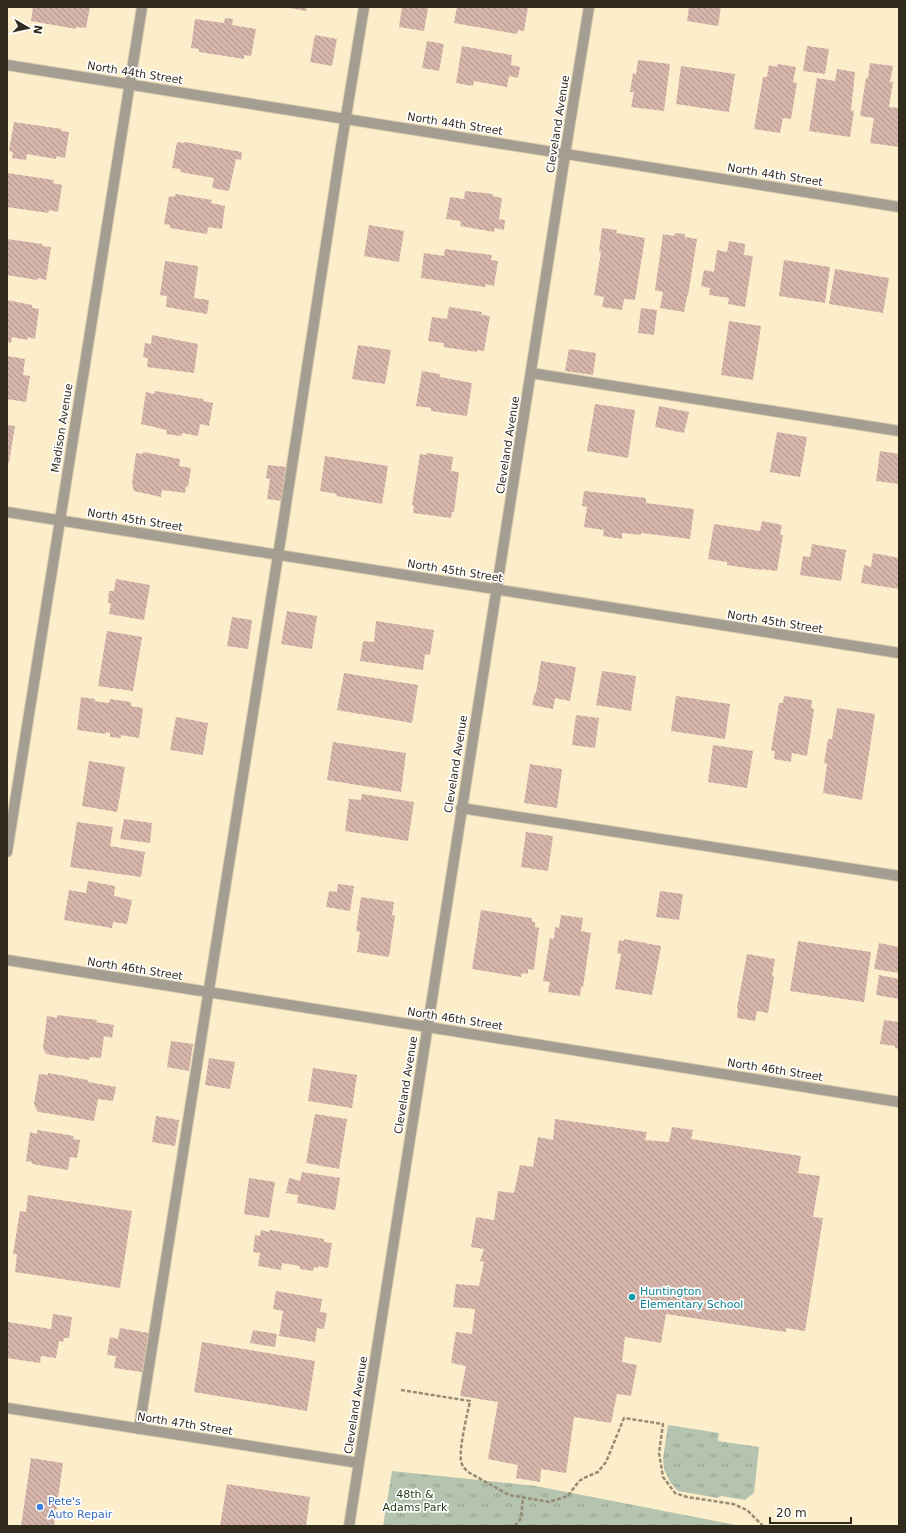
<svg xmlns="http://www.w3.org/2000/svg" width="906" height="1533" font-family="'DejaVu Sans',sans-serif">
<defs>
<pattern id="park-tufts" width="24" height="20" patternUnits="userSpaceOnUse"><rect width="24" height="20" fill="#b5c4af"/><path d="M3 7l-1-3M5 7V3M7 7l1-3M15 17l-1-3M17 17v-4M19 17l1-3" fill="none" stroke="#949f8e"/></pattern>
<pattern id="building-back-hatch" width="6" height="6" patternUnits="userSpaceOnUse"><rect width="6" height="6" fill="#d6b5ab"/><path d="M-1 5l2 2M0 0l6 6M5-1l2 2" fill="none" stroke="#ae938b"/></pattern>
</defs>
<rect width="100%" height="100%" fill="#fdeecb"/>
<g fill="url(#park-tufts)">
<path d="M668,1425L719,1433L718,1441L759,1447L754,1493L745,1500L721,1496L718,1498L678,1491L670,1482L664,1469L663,1458Z"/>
<path d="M392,1471L536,1486L741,1526H383Z"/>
</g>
<g fill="url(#building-back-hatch)">
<path d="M33,7H90L86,28L76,27V29L31,21Z"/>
<path d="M284,7H307L306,11Z"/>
<path d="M402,7L428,8L424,31L399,27Z"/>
<path d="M457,7H528L524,31L518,30L517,34L454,23Z"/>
<path d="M689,7H721L718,26L687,21Z"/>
<path d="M225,18L233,19L232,25L256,29L251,56L244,55V59L199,52V49L191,48L195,19L224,23Z"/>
<path d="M315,35L337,39L332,66L310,62Z"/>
<path d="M427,41L444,44L439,71L422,68Z"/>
<path d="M462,46L512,55L511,65L520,67L518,78L509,76L507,87L474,81L473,86L456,83Z"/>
<path d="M807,46L829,49L825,74L803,71Z"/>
<path d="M638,60L670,64L664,111L631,107L634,92H630L633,73L636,74Z"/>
<path d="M870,63L893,66L890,82H893L889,107L899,108V147L870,143L874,118L860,116L866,78H868Z"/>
<path d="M778,64L796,67L793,82L797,83L791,119L783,118L780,133L754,129L763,77H767L769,65L777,67Z"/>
<path d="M681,66L735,74L729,112L676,104Z"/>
<path d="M837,69L855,72L851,110L854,111L850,137L809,131L817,78L835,81Z"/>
<path d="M14,122L62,129L61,131L69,132L65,158L57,156L56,159L27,154L26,160L12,158L13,152L9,151Z"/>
<path d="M177,142L184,143L185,142L242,152L241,160L236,159L229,191L212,188L214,178L180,172L181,169L172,168Z"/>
<path d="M7,173L54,180L53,183L62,185L58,212L49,210L48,213L7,207Z"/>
<path d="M465,191L493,194V196L502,198L499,219L505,220L504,230L495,228L494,232L460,226L461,221L446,219L450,197L464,199Z"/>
<path d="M176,194L212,200L211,203L225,206L222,229L208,227L207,234L170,228V225L164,224L169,196L174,197Z"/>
<path d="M369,225L404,231L399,262L364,256Z"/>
<path d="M602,228L617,230L616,233L645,238L635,300L624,299L622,310L602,307L604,297L594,295L601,252L599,251Z"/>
<path d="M675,233L685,234V237L697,239L688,296H687L684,312L660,308L663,292L655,290L663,234L674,236Z"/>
<path d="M7,239L42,244V246L51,247L46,280L38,278L37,280L7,275Z"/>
<path d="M729,241L745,244L744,255L753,256L745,307L728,304L729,298L709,295L710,288L701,286L704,270L714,272L717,250L727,252Z"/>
<path d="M445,249L492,255L491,260L498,261L494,286L486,284L485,287L421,278L424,253L444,256Z"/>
<path d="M784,260L830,267L825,303L779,296Z"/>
<path d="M165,261L198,266L194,298L209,300L207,314L166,307L167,296L160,295Z"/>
<path d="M835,269L889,278L883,313L829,304Z"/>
<path d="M7,300L32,305V308L39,309L35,339L28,337L27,340L12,337L11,343L7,342Z"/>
<path d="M449,307L482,312L481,315L490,316L484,351L477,350V352L443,347L444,343L428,341L432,317L447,319Z"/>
<path d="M641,308L657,310L654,335L638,333Z"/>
<path d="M729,321L761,326L753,380L721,375Z"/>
<path d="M152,335L198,344L194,373L147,367L148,358L143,357L145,343L151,344Z"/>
<path d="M358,345L391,350L385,384L352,379Z"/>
<path d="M569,349L596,353L593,375L565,371Z"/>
<path d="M7,356L25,359L23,375L30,376L26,402L7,399Z"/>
<path d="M422,371L440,374V377L472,383L467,416L431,411V408L416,406Z"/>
<path d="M155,391L203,399V401L213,403L209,426L200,424L198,436L182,433L181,436L166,434L167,430L141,424L146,392L154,394Z"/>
<path d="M595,404L635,410L628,458L587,451Z"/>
<path d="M659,406L689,412L684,433L655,427Z"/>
<path d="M7,425L15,426L9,463H7Z"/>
<path d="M777,432L807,437L800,477L770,472Z"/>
<path d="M880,451L899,454V484L876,481Z"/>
<path d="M143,452L180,459L179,466L191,468L188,487L186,486L185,493L162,490L161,497L134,491L132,484L136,453L143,454Z"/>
<path d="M427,453L453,457L451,471L459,472L454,512H452L451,518L413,513L414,506L412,505L420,454L426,455Z"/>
<path d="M325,456L388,466L382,504L336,496L337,494L320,491Z"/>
<path d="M268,465L287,467L282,501L267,499L270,479L266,478Z"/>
<path d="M584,491L646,498V503L694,509L690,539L641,533V535L622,533V539L603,536L604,530L584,527L587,507L582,506Z"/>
<path d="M762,521L782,525L780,535H783L777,571L761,569V570L727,565V562L708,559L714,524L760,531Z"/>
<path d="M812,544L846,550L841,581L800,575L803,556L810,557Z"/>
<path d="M873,553L899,558V589L861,583L864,565L871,567Z"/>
<path d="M116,579L150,585L144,620L109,614L111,603H108L109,591H114Z"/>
<path d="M287,611L317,616L312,649L281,644Z"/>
<path d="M232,617L252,620L248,649L227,646Z"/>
<path d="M376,621L434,630L430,655L425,654L423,670L360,661L363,641L374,642Z"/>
<path d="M107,631L142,637L133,691L98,686Z"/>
<path d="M541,661L576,667L570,701L555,698L553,709L532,705L535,693H536Z"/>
<path d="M602,671L636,676L631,711L596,705Z"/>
<path d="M344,673L418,685L412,723L337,710Z"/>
<path d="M676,696L730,704L725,739L671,731Z"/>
<path d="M784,696L812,700L811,708L814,709L807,756L792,753L791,762L774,759L775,751H771L779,703H783Z"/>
<path d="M81,697L95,699L94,701L109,703L110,699L131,702V706L143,708L139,738L121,735V738L110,737V733L106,732V734L77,730Z"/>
<path d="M837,708L875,714L862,800L823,793L827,764L824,763L828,739H832Z"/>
<path d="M576,715L599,718L595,748L572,745Z"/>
<path d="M176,717L208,723L203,755L170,750Z"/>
<path d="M333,742L406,753L401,792L327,780Z"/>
<path d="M713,745L753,751L747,788L708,782Z"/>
<path d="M89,761L125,767L117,812L82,806Z"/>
<path d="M530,764L562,769L557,808L524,803Z"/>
<path d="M362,794L414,802L408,841L345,831L349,799L361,800Z"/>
<path d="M124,819L152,823L150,843L120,839Z"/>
<path d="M77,822L113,827L110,846L145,852L141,877L70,867Z"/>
<path d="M526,832L553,836L548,871L521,867Z"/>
<path d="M88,881L115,886L114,896L132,900L127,924L113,922L112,928L64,920L69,890L86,893Z"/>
<path d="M338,884L354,886L350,911L326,907L329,891L337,892Z"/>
<path d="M660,891L683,894L679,920L656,917Z"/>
<path d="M361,897L394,902L392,915L395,916L389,957L357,952L360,932L356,931Z"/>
<path d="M481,910L532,918V922H535V927L539,928L534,970L528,969V974L522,973L521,977L472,969Z"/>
<path d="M561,915L583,918L581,931L591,933L583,987H581L580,996L548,992L550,982L543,981L550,938L554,939L555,927L559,928Z"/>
<path d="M624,939L661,946L652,995L615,989L621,954L617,953L619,940L624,941Z"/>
<path d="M798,941L871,952L864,1002L790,991Z"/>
<path d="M879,943L899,947V973L874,969Z"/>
<path d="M747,954L775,959L772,976L774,977L768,1013L757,1011L755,1021L737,1018L738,1008H737Z"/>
<path d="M879,975L899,979V999L876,995Z"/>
<path d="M57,1015L97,1020L96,1022L114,1025L112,1038L104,1036L101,1058L90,1057L89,1060L70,1057L69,1058L46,1054L43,1048L47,1016L57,1018Z"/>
<path d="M884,1020L899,1022V1049L895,1048V1046L880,1044Z"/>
<path d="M171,1041L193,1044L189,1071L167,1067Z"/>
<path d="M209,1058L235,1062L230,1089L205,1085Z"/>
<path d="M313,1068L357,1075L352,1108L308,1101Z"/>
<path d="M48,1073L88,1080V1082L116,1087L113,1101L98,1099L94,1121L39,1112L37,1111L34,1104L39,1074L48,1075Z"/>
<path d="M315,1114L347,1119L339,1169L306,1163Z"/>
<path d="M156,1116L179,1120L175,1146L152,1142Z"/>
<path d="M555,1119L647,1132L645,1140L669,1142L672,1127L693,1130L691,1139L801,1156L798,1173L820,1176L813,1217L823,1218L805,1331L786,1328V1332L666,1314L661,1343L625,1337L622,1362L637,1365L631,1396L617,1394L611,1423L574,1417L566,1473L541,1469L540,1482L516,1478L518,1465L488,1459L498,1402L460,1396L466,1366L451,1363L456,1332L472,1334L475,1309L453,1307L456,1284L479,1286L484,1262L480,1261L484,1249L471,1247L476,1217L494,1220L498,1191L514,1193L520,1165L533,1167L538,1137L553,1140Z"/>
<path d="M37,1130L74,1136L73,1139L80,1140L77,1158L70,1157L68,1170L32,1164V1162L26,1161L30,1132L37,1134Z"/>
<path d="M302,1172L340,1178L335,1210L297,1203L298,1195L286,1193L289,1178L300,1181Z"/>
<path d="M249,1178L275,1182L269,1218L244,1214Z"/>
<path d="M28,1195L132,1211L120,1288L15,1272L17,1254H13L20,1211L26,1212Z"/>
<path d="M261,1230L269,1232L270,1230L324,1239V1242L332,1243L328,1268L318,1266V1268L314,1267L313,1271L300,1269V1266L282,1263L281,1270L258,1266L260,1253L253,1252L255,1235L260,1236Z"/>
<path d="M276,1291L322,1299L320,1312L327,1313L324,1329L317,1328L315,1342L279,1336L283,1311L273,1309Z"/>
<path d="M53,1314L72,1317L69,1338H64L63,1342L59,1341L56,1358L41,1356L40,1363L7,1358L8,1322L51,1329Z"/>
<path d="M120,1328L149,1333L142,1372L114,1368L116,1356L107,1355L110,1337L118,1339Z"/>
<path d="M253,1330L277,1334L275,1347L250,1343Z"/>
<path d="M202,1342L315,1361L307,1411L194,1392Z"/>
<path d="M31,1458L63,1463L54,1526H21Z"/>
<path d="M227,1484L310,1497L306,1526H220Z"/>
</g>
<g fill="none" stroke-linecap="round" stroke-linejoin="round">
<defs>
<g id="lane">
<path d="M531,373L899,431"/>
<path d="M461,808L899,876"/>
<path d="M139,1429L283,524L341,147L364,7"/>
</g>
<g id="street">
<path d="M7,65L899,207"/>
<path d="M7,512L899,653"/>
<path d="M7,852L142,7"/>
<path d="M7,960L899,1102"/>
<path d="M7,1408L359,1463"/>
<path d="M349,1526L570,123L589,7"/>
</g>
</defs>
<use href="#lane" stroke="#d8cbac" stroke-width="12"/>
<use href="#street" stroke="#d8cbac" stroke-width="12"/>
<g stroke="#968b73" stroke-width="2.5" stroke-dasharray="4 2" stroke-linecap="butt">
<path d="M401,1390L470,1401C467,1416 459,1447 461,1461C462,1466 465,1469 468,1472L509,1495L549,1502L568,1496L579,1481L586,1477L598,1472L606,1462L624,1418L663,1424L659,1453L663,1477L675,1493L687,1497L733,1504L747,1510L763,1526"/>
<path d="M515,1526L521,1518L523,1498"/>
</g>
<use href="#lane" stroke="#a49d91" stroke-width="10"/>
<use href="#street" stroke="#a49d91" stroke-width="10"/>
</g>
<circle fill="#0f9aa8" stroke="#fff" stroke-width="1.5" cx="632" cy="1297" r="4"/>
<circle fill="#3f7fe0" stroke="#fff" stroke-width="1.5" cx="40" cy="1507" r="4"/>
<g text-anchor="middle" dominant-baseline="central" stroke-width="3.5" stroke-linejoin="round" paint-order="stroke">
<g font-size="11" fill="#312b1e" stroke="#fff">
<text transform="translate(135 73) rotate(9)">North 44th Street</text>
<text transform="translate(455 124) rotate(9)">North 44th Street</text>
<text transform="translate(558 124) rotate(-81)">Cleveland Avenue</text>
<text transform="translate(775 175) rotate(9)">North 44th Street</text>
<text transform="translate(62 428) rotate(-81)">Madison Avenue</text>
<text transform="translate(508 445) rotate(-81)">Cleveland Avenue</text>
<text transform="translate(135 520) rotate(9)">North 45th Street</text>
<text transform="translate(455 571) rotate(9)">North 45th Street</text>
<text transform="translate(775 622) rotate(9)">North 45th Street</text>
<text transform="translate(456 764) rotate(-81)">Cleveland Avenue</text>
<text transform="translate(135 969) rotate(9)">North 46th Street</text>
<text transform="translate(455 1019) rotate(9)">North 46th Street</text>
<text transform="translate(775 1070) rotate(9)">North 46th Street</text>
<text transform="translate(406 1085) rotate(-81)">Cleveland Avenue</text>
<text transform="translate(356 1405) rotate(-81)">Cleveland Avenue</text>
<text transform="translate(185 1424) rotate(9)">North 47th Street</text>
</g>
<g font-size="11" fill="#0d838f" stroke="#fff" text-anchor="start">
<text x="640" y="1291">Huntington<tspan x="640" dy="13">Elementary School</tspan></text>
</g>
<g font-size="11" fill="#1e3811" stroke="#fff">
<text x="415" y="1494">48th &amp;<tspan x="415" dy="13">Adams Park</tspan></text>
</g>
<g font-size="11" fill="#366cbe" stroke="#fff" text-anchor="start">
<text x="48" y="1501">Pete's<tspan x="48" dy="13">Auto Repair</tspan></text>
</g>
</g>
<rect width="906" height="1533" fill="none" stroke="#312b1e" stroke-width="16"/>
<g transform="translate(28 28) rotate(99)" stroke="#ffffff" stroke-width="3" paint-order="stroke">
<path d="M0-3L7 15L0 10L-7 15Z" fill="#312b1e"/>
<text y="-6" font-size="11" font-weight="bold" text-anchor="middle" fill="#312b1e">N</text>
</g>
<path d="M770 1517v6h81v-6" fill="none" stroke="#312b1e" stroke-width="2"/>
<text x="776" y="1517" font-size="12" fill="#312b1e" stroke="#ffffff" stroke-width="3" paint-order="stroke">20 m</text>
</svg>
